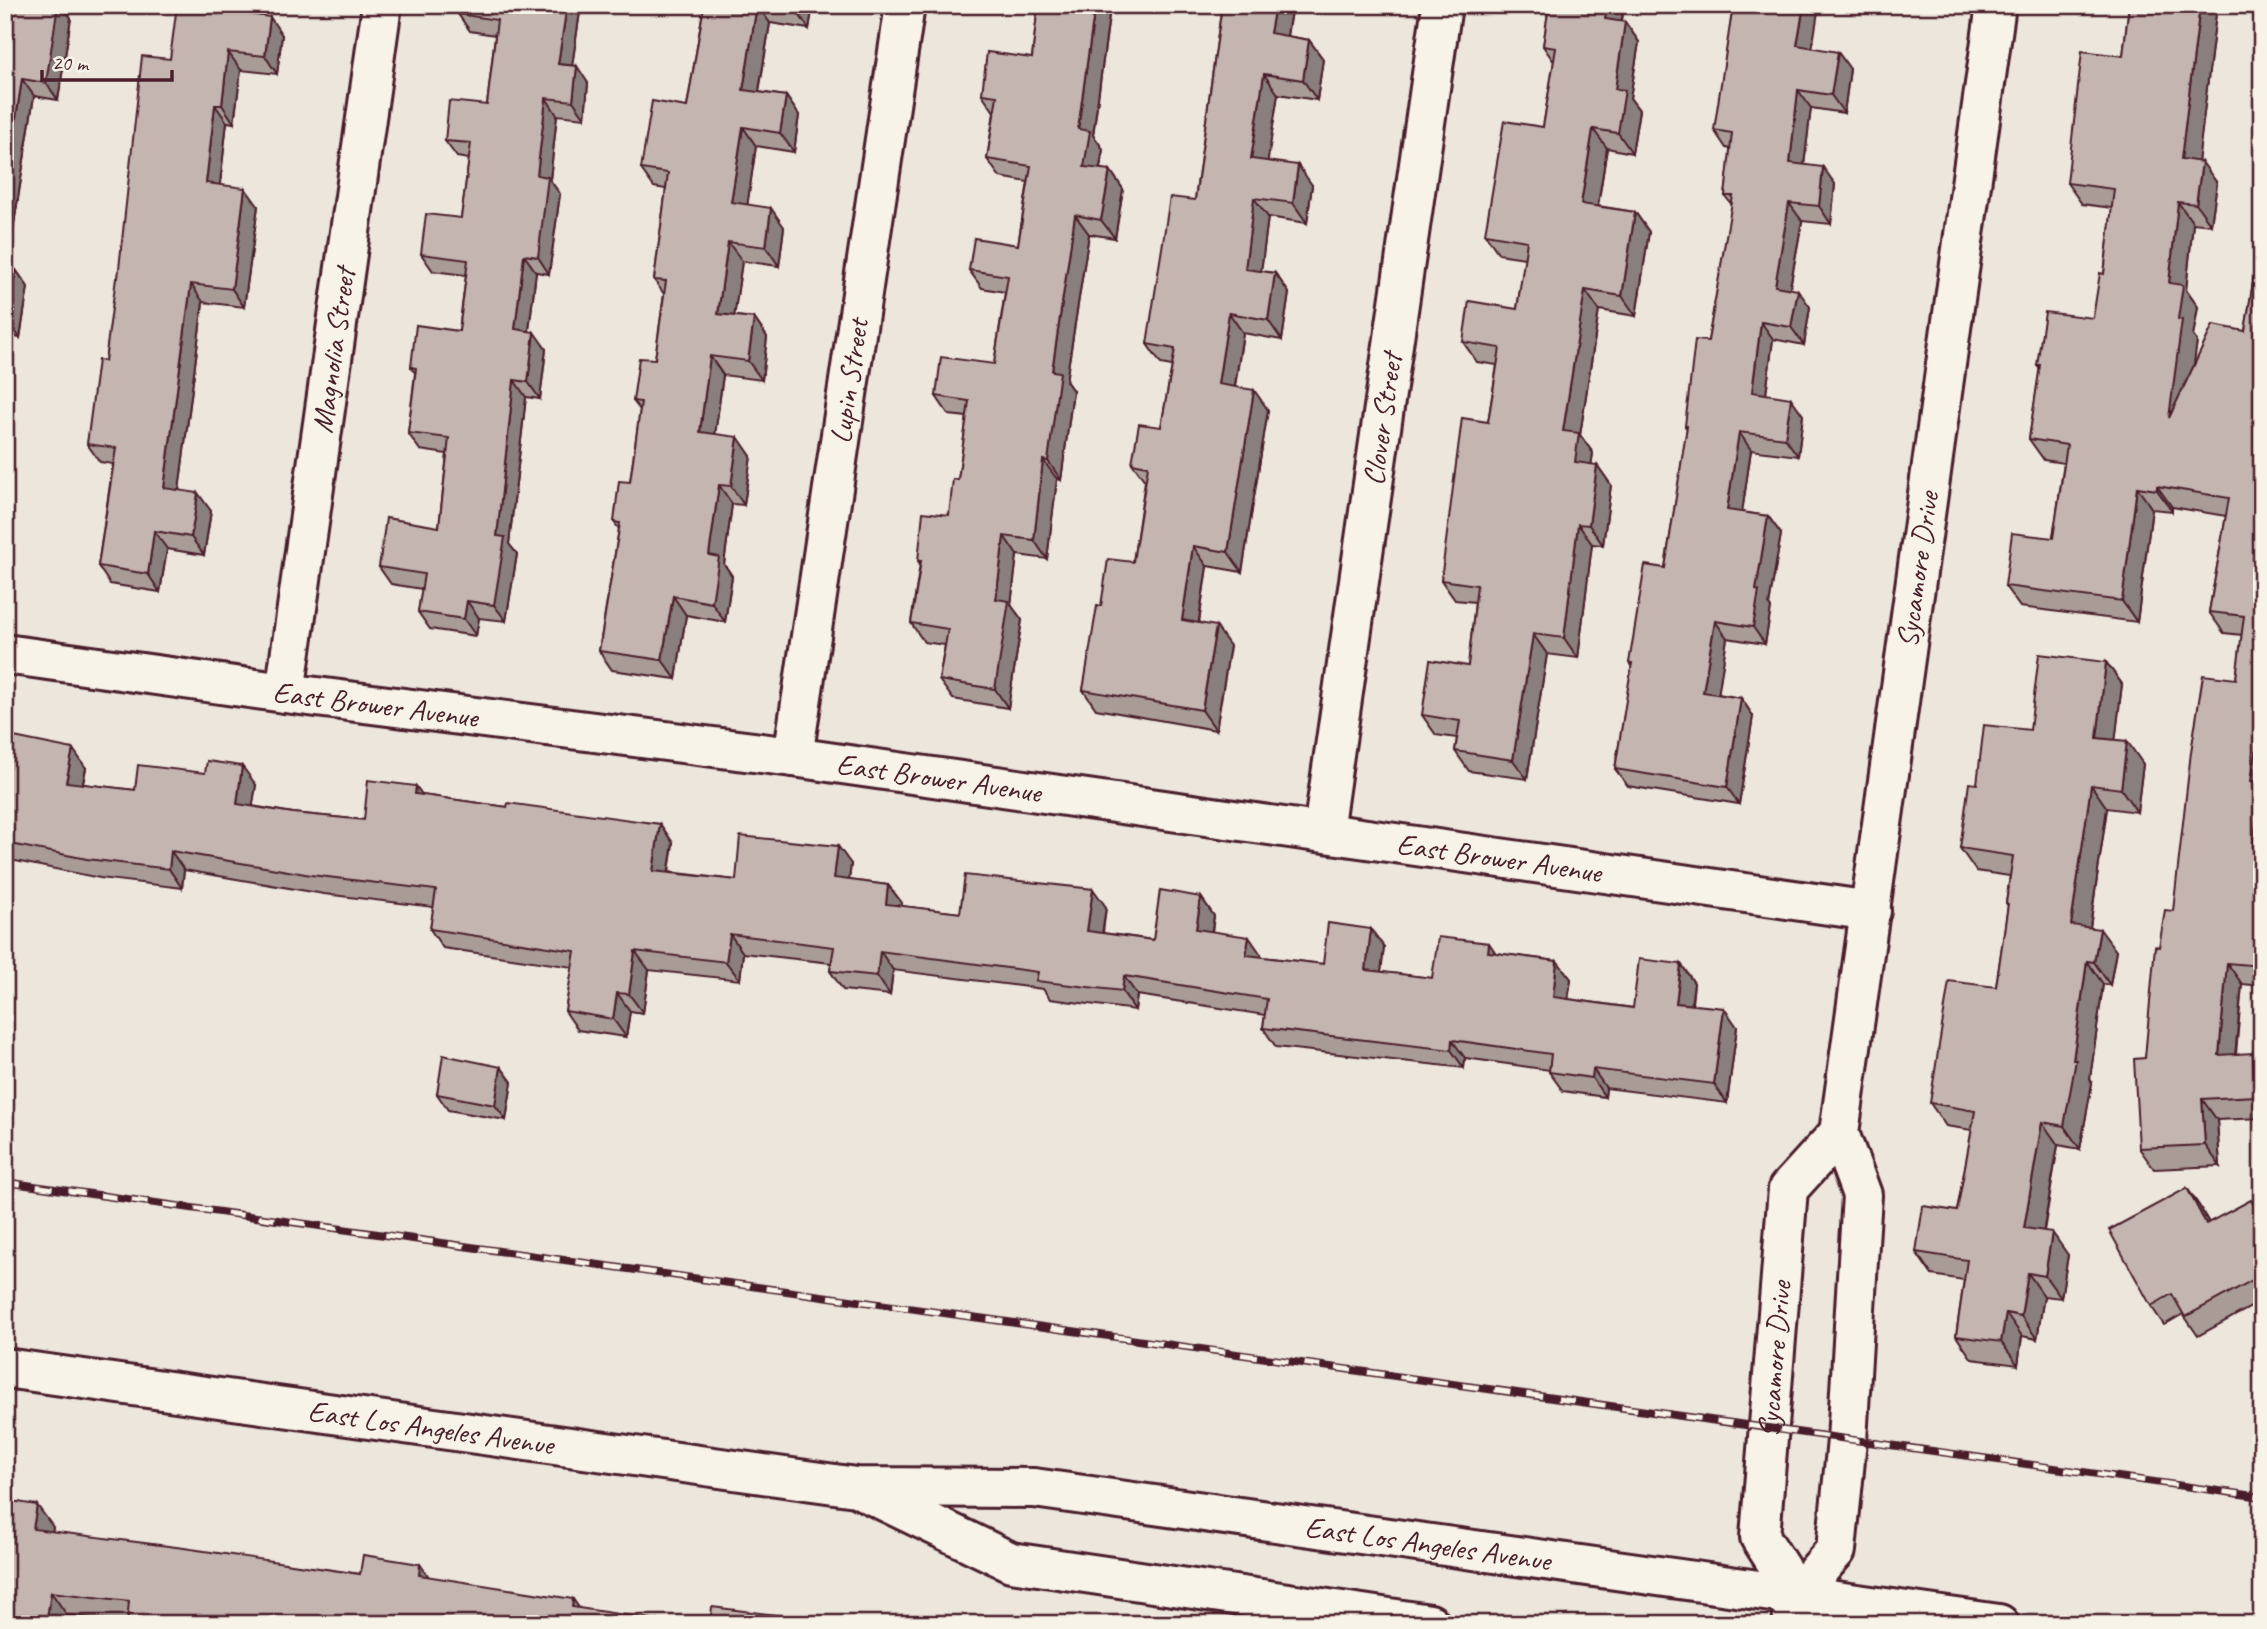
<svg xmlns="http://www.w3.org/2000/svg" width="2267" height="1629" font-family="Caveat,sans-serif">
<rect width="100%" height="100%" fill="#ece6dd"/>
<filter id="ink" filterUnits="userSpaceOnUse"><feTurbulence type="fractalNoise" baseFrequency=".0143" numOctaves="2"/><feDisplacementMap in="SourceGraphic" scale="14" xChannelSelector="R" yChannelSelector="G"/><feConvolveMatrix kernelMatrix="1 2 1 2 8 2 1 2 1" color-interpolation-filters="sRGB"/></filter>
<g filter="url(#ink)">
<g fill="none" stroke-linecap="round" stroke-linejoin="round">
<defs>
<g id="minor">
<path id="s1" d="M5,654L285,693L793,757L1871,911"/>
<path id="s2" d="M285,693L382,5"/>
<path id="s3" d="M793,757L905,5"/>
<path id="s4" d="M1323,831L1442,5"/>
</g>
<g id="major">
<path id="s5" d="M5,1368L856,1487L1034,1488L1999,1624"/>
<path d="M864,1491L1011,1562L1430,1624"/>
<path id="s6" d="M1797,1595L1760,1537L1788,1189L1839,1133"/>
<path id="s7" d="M1792,1624L1797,1595L1836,1550L1847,1440L1862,1195L1839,1133L1996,5"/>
</g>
</defs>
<use href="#minor" stroke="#4a1f2b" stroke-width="44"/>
<use href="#major" stroke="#4a1f2b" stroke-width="44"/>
<use href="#minor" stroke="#f7f3e8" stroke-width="38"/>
<use href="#major" stroke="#f7f3e8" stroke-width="38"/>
<defs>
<path id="rail" d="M5,1182L2262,1497"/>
</defs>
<use href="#rail" stroke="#4a1f2b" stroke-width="8"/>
<use href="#rail" stroke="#f7f3e8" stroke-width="5" stroke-dasharray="16" stroke-linecap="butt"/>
</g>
<g fill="#a99c97" stroke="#4a1f2b" stroke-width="2">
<path d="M5,5H62L71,18L58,100L34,96L7,269L16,270L28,287L20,338L5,335Z"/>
<path d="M581,5L572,65L588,83L585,118L557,115L550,180L560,194L549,274L536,272L529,331L546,349L540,399L526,397L509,544L517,554L506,621L479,618L476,636L430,629L418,612L422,589L391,584L379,567L439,527L447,454L420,450L408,433L415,373L411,367L459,331L466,275L433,271L421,254L461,218L469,159L457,157L445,141L487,105L495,35L470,31L458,14Z"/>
<path d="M704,5H813L809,29L770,23L759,92L786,96L799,115L794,152L756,146L747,205L784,227L779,266L742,261L734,316L754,318L767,337L762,380L723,375L715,434L751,456L744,505L732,504L724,564L732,576L725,622L686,615L676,679L612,670L599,651L619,529L614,522L630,482L640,410L633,401L655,359L664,294L654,280L666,189L654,187L641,169L687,107Z"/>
<path d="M1038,5H1120L1119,9L1110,8L1093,135L1103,149L1100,169L1110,170L1123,189L1115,238L1089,234L1066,381L1073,391L1061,480L1057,479L1047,559L1017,555L1011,605L1022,620L1008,708L953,699L939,680L945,645L924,642L911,623L920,564L918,561L949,515L958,480L967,417L949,415L936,396L994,364L1005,292L982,288L969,270L1018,245L1028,182L1000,177L987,159L994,112L982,94L1032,58Z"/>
<path d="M1222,5H1292L1287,36L1309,40L1323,59L1317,100L1278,94L1267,161L1312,185L1307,223L1268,217L1261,271L1275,273L1289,293L1282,340L1243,333L1235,387L1268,410L1242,572L1207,566L1199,623L1230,646L1216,730L1096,709L1083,690L1101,606L1133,562L1145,481L1132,463L1161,427L1172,366L1161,364L1147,344L1195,200Z"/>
<path d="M1525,5H1624L1622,22H1625L1639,42L1630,98L1639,110L1632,153L1607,148L1598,206L1635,212L1649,232L1636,316L1599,310L1580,435L1593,453L1591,465H1597L1611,485L1603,545L1592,544L1578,658L1547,654L1527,779L1469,771L1455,751L1457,738L1436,735L1422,715L1468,666L1475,602L1455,600L1441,580L1488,422L1497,365L1477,362L1463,342L1517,309L1525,258L1499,254L1485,234L1543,127L1554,62L1543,46L1548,13L1528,10Z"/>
<path d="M2129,5H2217L2198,161L2217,183L2211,225L2193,223L2186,290L2198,307L2193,336L2197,341L2193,366L2245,331L2261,235L2257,230L2262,220V986L2242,984L2236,1054L2262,1066V1118L2217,1120L2220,1166L2154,1169L2139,1148L2145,1058L2159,947L2173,911L2236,679L2242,635L2224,633L2209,612L2226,516L2172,507V511L2152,509L2137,622L2020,607L2005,586L2053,538L2064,463L2044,460L2029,439L2040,369L2037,365L2093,318L2104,274L2112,208L2082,204L2067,183L2123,56Z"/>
<path d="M250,14L282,35L277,74L241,70L234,123L227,122L220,185L258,206L244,307L203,302L179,490L211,511L204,555L167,549L160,592L110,584L98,566L113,464L100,462L87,444L105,361L118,278L170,59Z"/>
<path d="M1812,47L1850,69L1844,113L1811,108L1804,165L1835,184L1831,224L1802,221L1790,288L1810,307L1804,345L1773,339L1766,394L1803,415L1798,456L1751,450L1742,512L1768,516L1781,534L1769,605L1771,608L1765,644L1727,638L1718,694L1741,698L1753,716L1739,804L1628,786L1615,769L1632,667L1629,663L1665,568L1687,429L1685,426L1708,341L1732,205L1725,196L1731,149L1726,148L1714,130Z"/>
<path d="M2106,662L2122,684L2115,740L2143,764L2137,812L2107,808L2090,927L2116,951L2110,985L2103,984L2090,1079L2092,1083L2080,1149L2058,1145L2044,1231L2068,1255L2061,1298L2044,1296L2037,1339L2022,1336L2018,1365L1972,1359L1956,1336L1964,1280L1932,1275L1916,1252L1957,1211L1972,1130L1946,1126L1930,1103L1996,987L2008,906L2006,903L2010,876L1976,871L1960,848L1977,784L2030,730Z"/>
<path d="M5,762L86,768L83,784L135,790L256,785L252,806L293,813L364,820L422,795L507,807L660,824L673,843L669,872L736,880L851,864L849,880L888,885L902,903L901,906L960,913L1106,907L1103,933L1153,940L1201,897L1214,916L1212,932L1262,957L1323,964L1384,947L1381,972L1432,978L1496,953L1557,961L1571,979L1568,999L1633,1008L1681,964L1694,983L1692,1004L1737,1027L1727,1103L1606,1088L1605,1097L1563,1091L1549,1072L1550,1070L1465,1058L1464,1068L1276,1047L1263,1028L1265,1015L1137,995L1135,1010L1050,999L1043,989L893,970L890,995L843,990L830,971L831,963L743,953L740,980L649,970L643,1013L630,1011L626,1037L578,1030L565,1011L573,967L443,948L430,929L434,907L324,894L184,870L182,888L100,878L5,859Z"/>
<path d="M501,1067L512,1082L506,1120L448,1110L437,1094Z"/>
<path d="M2187,1188L2200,1207L2209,1223L2251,1200L2262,1216V1301L2198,1336L2183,1314L2164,1325L2151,1306Z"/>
<path d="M2262,1312V1339L2255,1329Z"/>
<path d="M53,1527L52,1532L360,1574L420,1564L127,1622L67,1615L66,1624H5Z"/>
</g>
<g fill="#897f7b" stroke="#4a1f2b" stroke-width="2">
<path d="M50,5H62L71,18L58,100L46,83Z"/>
<path d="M235,5H251L247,30L234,12Z"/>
<path d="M567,5H581L570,80L558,64Z"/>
<path d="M757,5L770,23L756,109L743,90Z"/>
<path d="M797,5H813L809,29L796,10Z"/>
<path d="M1095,5H1109L1110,8L1093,135L1103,149L1097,185L1084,167L1078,129Z"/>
<path d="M1275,5H1292L1284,53L1270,33Z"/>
<path d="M1607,5H1624L1619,39L1605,19Z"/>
<path d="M1804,5H1819L1810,63L1797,45Z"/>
<path d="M2200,5H2217L2196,180L2181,159Z"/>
<path d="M270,17L282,35L277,74L265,56Z"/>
<path d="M1625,22L1639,42L1630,98L1639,110L1632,153L1618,133L1615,89Z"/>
<path d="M1309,40L1323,59L1317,100L1303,80Z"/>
<path d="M228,52L241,70L234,123L222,105Z"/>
<path d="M1838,52L1850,69L1844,113L1831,95Z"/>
<path d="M577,66L588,83L585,118L573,101Z"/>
<path d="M1264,74L1278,94L1265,179L1251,159Z"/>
<path d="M22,79L34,96L5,281V188Z"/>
<path d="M1798,90L1811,108L1802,181L1790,163Z"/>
<path d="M786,96L799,115L794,152L780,133Z"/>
<path d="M546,98L557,115L550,180L560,194L549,274L538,257L537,175Z"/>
<path d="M215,105L227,122L218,201L206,183Z"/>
<path d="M743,127L756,146L745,221L731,202Z"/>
<path d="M1593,129L1607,148L1595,223L1581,204Z"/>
<path d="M2202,162L2217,183L2211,225L2196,204Z"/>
<path d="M1298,165L1312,185L1307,223L1293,203Z"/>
<path d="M1823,167L1835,184L1831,224L1819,206Z"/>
<path d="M1110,170L1123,189L1115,238L1101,220Z"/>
<path d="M245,188L258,206L244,307L232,289Z"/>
<path d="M1254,198L1268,217L1259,288L1245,269Z"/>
<path d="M2178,202L2193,223L2186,290L2198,307L2193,336L2197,341L2184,439L2169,418L2178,319L2169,283Z"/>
<path d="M1789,203L1802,221L1787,303L1775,286Z"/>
<path d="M771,208L784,227L779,266L766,247Z"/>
<path d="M1635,212L1649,232L1636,316L1622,296Z"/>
<path d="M1075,215L1089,234L1066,381L1073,391L1061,480L1048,461L1052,371Z"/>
<path d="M728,242L742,261L732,333L718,314Z"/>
<path d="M524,255L536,272L527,346L515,329Z"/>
<path d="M16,270L28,287L20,338L8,321Z"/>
<path d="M1275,273L1289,293L1282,340L1268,320Z"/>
<path d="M191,284L203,302L177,506L164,488Z"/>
<path d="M1585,290L1599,310L1580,435L1593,453L1589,482L1575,462L1563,431Z"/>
<path d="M1798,290L1810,307L1804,345L1791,327Z"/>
<path d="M1229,313L1243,333L1232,404L1218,384Z"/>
<path d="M754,318L767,337L762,380L748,361Z"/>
<path d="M1761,322L1773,339L1764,410L1752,392Z"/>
<path d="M534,332L546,349L540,399L528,382Z"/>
<path d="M710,356L723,375L713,451L700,432Z"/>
<path d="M514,380L526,397L509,544L517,554L506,621L494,605L497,536Z"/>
<path d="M1254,390L1268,410L1242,572L1228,552Z"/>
<path d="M1791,398L1803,415L1798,456L1785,438Z"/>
<path d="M1739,432L1751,450L1740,527L1727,510Z"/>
<path d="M738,437L751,456L744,505L731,486Z"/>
<path d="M1043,460L1057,479L1047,559L1034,540Z"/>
<path d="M1597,465L1611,485L1603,545L1589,525Z"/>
<path d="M719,485L732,504L724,564L732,576L725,622L712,603L709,555Z"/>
<path d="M2157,486L2172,507V511L2157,490Z"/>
<path d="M2137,487L2152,509L2137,622L2122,601Z"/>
<path d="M198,493L211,511L204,555L191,537Z"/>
<path d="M1768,516L1781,534L1769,605L1771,608L1765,644L1753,627L1756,590Z"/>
<path d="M1578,524L1592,544L1578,658L1564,638Z"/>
<path d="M154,531L167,549L160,592L148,574Z"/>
<path d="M1004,536L1017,555L1011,605L1022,620L1008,708L995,689L996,599Z"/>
<path d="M1193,546L1207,566L1196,640L1182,620Z"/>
<path d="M673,596L686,615L676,679L662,660Z"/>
<path d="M467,601L479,618L476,636L464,619Z"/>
<path d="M1715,621L1727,638L1716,709L1703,692Z"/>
<path d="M1216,626L1230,646L1216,730L1202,710Z"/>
<path d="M1533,634L1547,654L1527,779L1513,760Z"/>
<path d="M2106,662L2122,684L2113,760L2097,738Z"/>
<path d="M1741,698L1753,716L1739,804L1727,787Z"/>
<path d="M2262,713V860L2253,847L2251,781Z"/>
<path d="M2127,741L2143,764L2137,812L2121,789Z"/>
<path d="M73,749L86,768L79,800L66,782Z"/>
<path d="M242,766L256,785L250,823L237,804Z"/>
<path d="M2091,785L2107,808L2087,948L2071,925Z"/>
<path d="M416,786L429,804L415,794Z"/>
<path d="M660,824L673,843L666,889L653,871Z"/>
<path d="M838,846L851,864L847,896L834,878Z"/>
<path d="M171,851L184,870L182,888L169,869Z"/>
<path d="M888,885L902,903L899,923L886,904Z"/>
<path d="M1093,889L1106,907L1100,949L1087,931Z"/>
<path d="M1201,897L1214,916L1209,948L1196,929Z"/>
<path d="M1371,929L1384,947L1379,989L1366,970Z"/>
<path d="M2100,929L2116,951L2110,985L2094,962Z"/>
<path d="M730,934L743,953L740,980L726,962Z"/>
<path d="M1249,937L1262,956L1259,974L1246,955Z"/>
<path d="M1489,943L1502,962L1488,952Z"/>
<path d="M635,951L649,970L643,1013L629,994Z"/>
<path d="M880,951L893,970L890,995L877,976Z"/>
<path d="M1557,961L1571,979L1566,1016L1553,997Z"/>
<path d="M2087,961L2103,984L2090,1079L2092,1083L2080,1149L2064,1126Z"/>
<path d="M2227,963L2242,984L2233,1076L2219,1055Z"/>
<path d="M1681,964L1694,983L1689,1021L1676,1003Z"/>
<path d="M1124,976L1137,995L1135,1010L1122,991Z"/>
<path d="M617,993L630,1011L626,1037L613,1019Z"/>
<path d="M1724,1008L1737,1027L1727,1103L1714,1084Z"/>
<path d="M1452,1040L1465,1058L1464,1068L1451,1050Z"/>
<path d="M2253,1053L2262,1066V1105L2255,1096Z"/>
<path d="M501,1067L512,1082L506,1120L495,1105Z"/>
<path d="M1593,1069L1606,1088L1605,1097L1592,1078Z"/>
<path d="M2202,1099L2217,1120L2220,1166L2205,1145Z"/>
<path d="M2042,1122L2058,1145L2040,1251L2024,1228Z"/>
<path d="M2187,1188L2200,1207L2220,1243L2206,1224Z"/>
<path d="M2052,1232L2068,1255L2061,1298L2045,1276Z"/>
<path d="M2028,1273L2044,1296L2037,1339L2021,1316Z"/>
<path d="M2006,1313L2022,1336L2018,1365L2001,1342Z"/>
<path d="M37,1505L53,1527L49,1552L33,1529Z"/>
<path d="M420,1564L436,1587L419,1575Z"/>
<path d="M51,1592L67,1615L66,1624H46Z"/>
<path d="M573,1599L589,1622L572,1607Z"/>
</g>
<g fill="#c4b5b0" stroke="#4a1f2b" stroke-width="2">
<path d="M5,5H58L46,83L22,79L5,188Z"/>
<path d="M177,5H235L234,12L270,17L265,56L228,52L222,105H215L206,183L245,188L232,289L191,284L164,488L198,493L191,537L154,531L148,574L98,566L116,448L87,444L98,360L105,361L116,278H118L142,56L170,59Z"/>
<path d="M459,5H567L558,64L577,66L573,101L546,98L537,175L548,177L538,257L524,255L515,329L534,332L528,382L514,380L497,536L505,537L494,605L467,601L464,619L418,612L424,574L379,567L386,518L439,527L449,438L408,433L416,368L411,367L416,325L459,331L468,260L421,254L426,214L461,218L471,143L445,141L449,101L487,105L497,20L458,14Z"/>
<path d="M704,5H757L743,90L786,96L780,133L743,127L731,202L771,208L766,247L728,242L718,314L754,318L748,361L710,356L700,432L738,437L731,486L719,485L709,555L719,557L712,603L673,596L662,660L599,651L620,523L614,522L619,481L630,482L641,402L633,401L639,358L655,359L666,281L654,280L668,173L641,169L652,101L687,107Z"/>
<path d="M764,5H797L796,10Z"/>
<path d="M1038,5H1095L1078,129L1090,131L1084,167L1110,170L1101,220L1075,215L1052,371L1060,372L1048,461L1043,460L1034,540L1004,536L996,599L1009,601L995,689L939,680L948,629L911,623L921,561H918L923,512L949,515L953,479L958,480L969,401L936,396L941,357L994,364L1008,276L969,270L974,238L1018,245L1031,166L987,159L997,96L982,94L987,52L1032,58Z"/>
<path d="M1222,5H1275L1270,33L1309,40L1303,80L1264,74L1251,159L1298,165L1293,203L1254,198L1245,269L1275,273L1268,320L1229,313L1218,384L1254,390L1228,552L1193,546L1182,620L1216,626L1202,710L1083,690L1097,606H1101L1108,559L1133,562L1148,466L1132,463L1139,424L1161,427L1175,349L1147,344L1170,197L1195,200Z"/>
<path d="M1549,5H1607L1605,19L1625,22L1615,89L1625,90L1618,133L1593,129L1581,204L1635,212L1622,296L1585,290L1563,431L1579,433L1575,462L1597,465L1589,525L1578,524L1564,638L1533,634L1513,760L1455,751L1460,721L1422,715L1430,660L1468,666L1477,585L1441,580L1462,418L1488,422L1500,348L1463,342L1469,301L1517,309L1527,241L1485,234L1504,121L1543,127L1556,48L1543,46Z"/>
<path d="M1733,5H1804L1797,45L1838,52L1831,95L1798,90L1790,163L1823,167L1819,206L1789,203L1775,286L1798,290L1791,327L1761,322L1752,392L1791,398L1785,438L1739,432L1727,510L1768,516L1756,590L1759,591L1753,627L1715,621L1703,692L1741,698L1727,787L1615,769L1632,663H1629L1645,565L1665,568L1687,426H1685L1695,340L1708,341L1733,196H1725L1732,133L1714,130Z"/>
<path d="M2129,5H2200L2181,159L2202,162L2196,204L2178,202L2169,283L2183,285L2178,319L2182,320L2169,418L2213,325L2245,331L2261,232L2257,230L2262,220V713L2251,781L2261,782L2253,847L2262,848V966L2227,963L2219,1055L2253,1053L2255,1096L2202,1099L2205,1145L2139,1148L2134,1059L2145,1058L2155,946L2159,947L2165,910L2173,911L2191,752L2203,675L2236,679L2244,616L2209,612L2229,498L2157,486V490L2137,487L2122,601L2005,586L2012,533L2053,538L2067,445L2029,439L2040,365H2037L2045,312L2093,318L2100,273L2104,274L2114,189L2067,183L2082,51L2123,56Z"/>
<path d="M5,269L16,270L8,321L5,320Z"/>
<path d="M2039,654L2106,662L2097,738L2127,741L2121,789L2091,785L2071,925L2100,929L2094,962L2087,961L2073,1060H2076L2064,1126L2042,1122L2024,1228L2052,1232L2045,1276L2028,1273L2021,1316L2006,1313L2001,1342L1956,1336L1967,1260L1916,1252L1923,1206L1957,1211L1975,1111L1930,1103L1949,981L1996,987L2008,904L2006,903L2013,856L1960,848L1969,783L1977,784L1984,725L2030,730Z"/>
<path d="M14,737L73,749L66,782L135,790L138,765L205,773L207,761L242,766L237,804L293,813L364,820L368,780L416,786L415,794L507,807L508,803L660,824L653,871L736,880L740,836L838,846L834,878L888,885L886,904L960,913L965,875L1093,889L1087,931L1153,940L1160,890L1201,897L1196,929L1249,937L1246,955L1323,964L1328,923L1371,929L1366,970L1432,978L1438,937L1489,943L1488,952L1557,961L1553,997L1633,1008L1639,959L1681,964L1676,1003L1724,1008L1714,1084L1593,1069L1592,1078L1549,1072L1551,1054L1452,1040L1451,1050L1263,1028L1267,999L1124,976L1122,991L1036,981L1038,972L880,951L877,976L830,971L834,947L730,934L726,962L635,951L629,994L617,993L613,1019L565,1011L575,951L430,929L436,890L311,875L171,851L169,869L87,859L5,843V762H9Z"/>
<path d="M443,1055L501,1067L495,1105L437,1094Z"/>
<path d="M2187,1188L2206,1224L2251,1200L2262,1219V1275L2185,1317L2172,1294L2151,1306L2109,1230Z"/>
<path d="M2262,1312V1332L2255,1329Z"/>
<path d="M5,1500L37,1505L33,1529L184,1548L360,1574L363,1555L420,1564L419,1575L573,1599L572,1607L684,1624H127L129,1601L51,1592L46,1624H5Z"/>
<path d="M712,1607L817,1620L816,1623L821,1624H710Z"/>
</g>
</g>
<g text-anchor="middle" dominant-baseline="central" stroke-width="7" stroke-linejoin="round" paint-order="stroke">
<g font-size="30" fill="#4a1f2b" stroke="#f7f3e8">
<text stroke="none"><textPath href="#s2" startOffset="346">Magnolia Street</textPath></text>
<text stroke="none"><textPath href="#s3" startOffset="380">Lupin Street</textPath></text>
<text stroke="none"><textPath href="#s4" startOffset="416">Clover Street</textPath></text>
<text stroke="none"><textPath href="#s7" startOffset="1080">Sycamore Drive</textPath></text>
<text stroke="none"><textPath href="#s1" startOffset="374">East Brower Avenue</textPath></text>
<text stroke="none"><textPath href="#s1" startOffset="942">East Brower Avenue</textPath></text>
<text stroke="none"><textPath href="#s1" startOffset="1508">East Brower Avenue</textPath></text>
<text stroke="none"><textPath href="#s6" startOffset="247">Sycamore Drive</textPath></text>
<text stroke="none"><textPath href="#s5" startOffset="430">East Los Angeles Avenue</textPath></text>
<text stroke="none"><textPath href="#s5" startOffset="1435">East Los Angeles Avenue</textPath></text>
</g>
</g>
<rect width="2267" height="1629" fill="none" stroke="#f7f3e8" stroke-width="28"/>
<rect x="14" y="14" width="2239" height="1601" fill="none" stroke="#4a1f2b" stroke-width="2.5" filter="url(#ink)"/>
<path d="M42 70v10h130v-10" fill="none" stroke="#4a1f2b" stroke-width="3.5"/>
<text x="52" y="70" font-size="21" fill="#4a1f2b" stroke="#f7f3e8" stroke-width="5" paint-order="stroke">20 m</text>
</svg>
